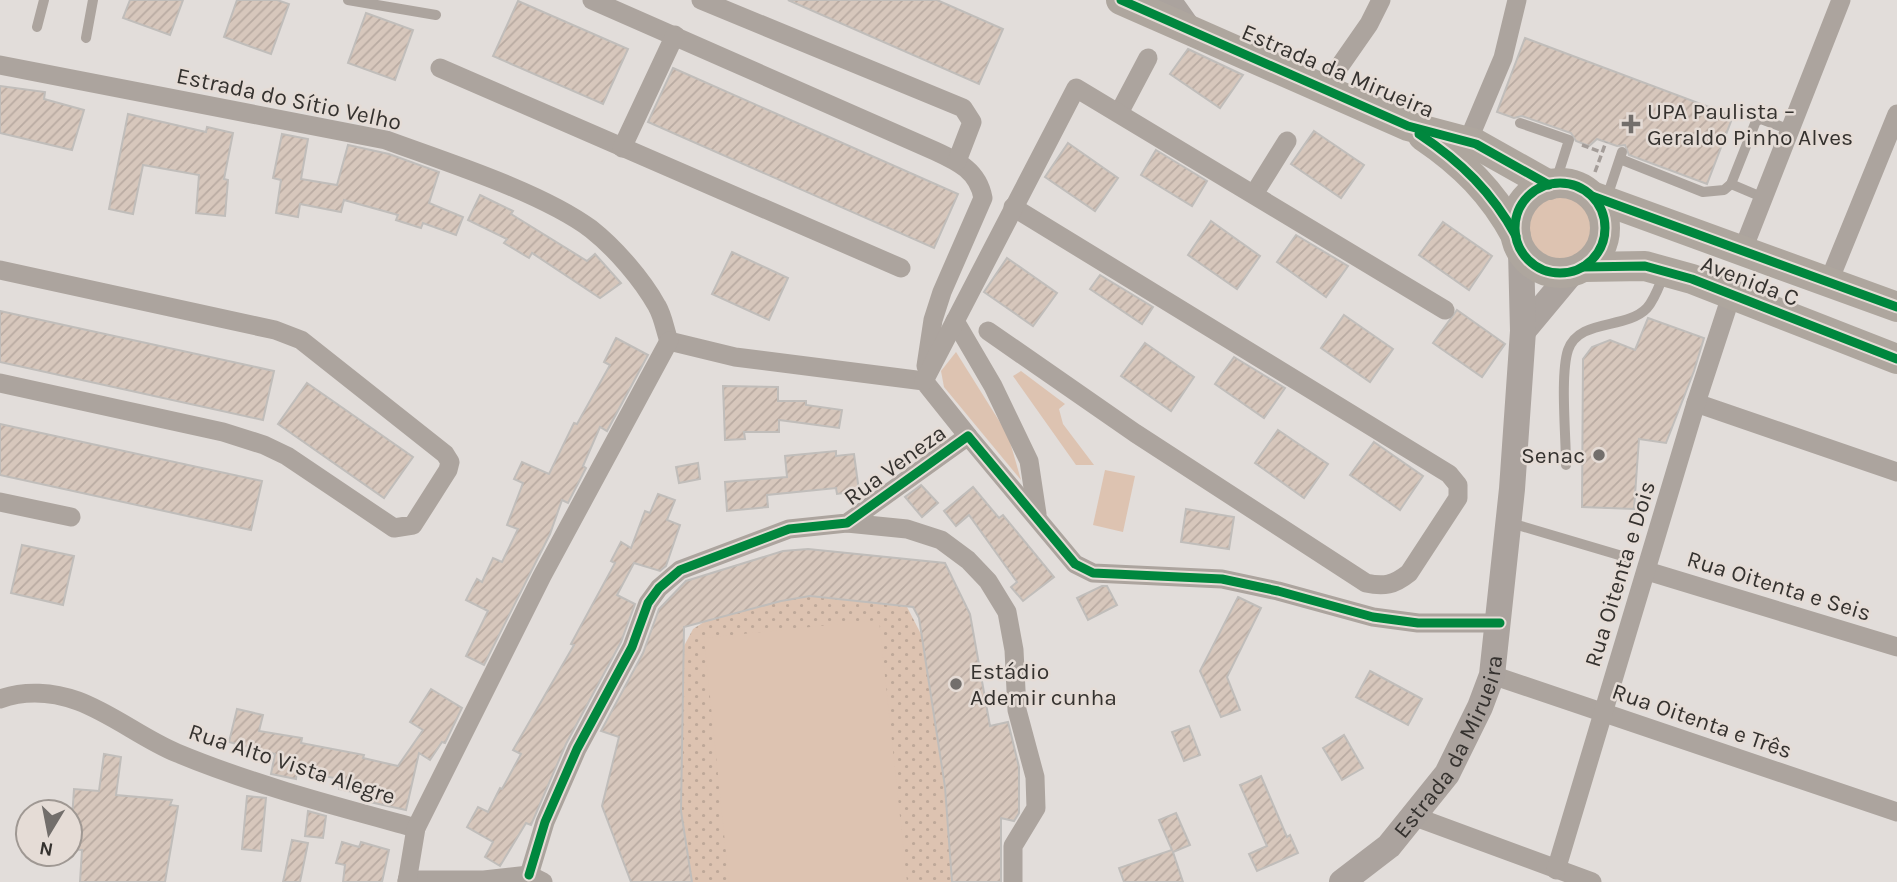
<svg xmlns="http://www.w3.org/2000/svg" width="1897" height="882" font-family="Karla,sans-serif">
<defs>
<pattern id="grass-dots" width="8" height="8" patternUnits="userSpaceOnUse" patternTransform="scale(1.75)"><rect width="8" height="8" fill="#ddc3b1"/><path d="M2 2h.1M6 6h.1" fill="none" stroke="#bea899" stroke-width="1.8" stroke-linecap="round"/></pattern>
<pattern id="building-hatch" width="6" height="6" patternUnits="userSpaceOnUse" patternTransform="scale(1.75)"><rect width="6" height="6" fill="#d7c7bc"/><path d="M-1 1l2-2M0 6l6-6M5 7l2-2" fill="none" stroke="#b9aba2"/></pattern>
</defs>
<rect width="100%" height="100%" fill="#e2ddda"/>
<path fill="url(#grass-dots)" d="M810,596L907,607L921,634L945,787L952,882H692L681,811L684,646L693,629L704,622L781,601Z"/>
<g fill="#ddc3b1">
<circle cx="1561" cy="231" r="34"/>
<path d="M956,352L1008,435L1021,480L944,387L941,371Z"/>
<path d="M1021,371L1065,404L1059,409L1063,424L1094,465H1076L1013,376Z"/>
<path d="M1105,470L1135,476L1123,532L1093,525Z"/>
<path d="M879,620L907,882H729L704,638Z"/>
</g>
<g fill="url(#building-hatch)" stroke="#c0bdba" stroke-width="2">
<path d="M130,0H183L170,35L123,18Z"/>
<path d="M237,0H277L289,4L271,54L224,37Z"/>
<path d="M788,0H937L1003,29L979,84Z"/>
<path d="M518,1L628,49L603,104L493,56Z"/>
<path d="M366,13L413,30L395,80L348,63Z"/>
<path d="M1525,38L1733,116L1707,184L1629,155L1625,145L1617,146L1597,139L1589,146L1576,141L1571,133L1522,116L1514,118L1497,112Z"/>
<path d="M1188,49L1243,75L1220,108L1170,74Z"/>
<path d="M673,68L958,194L934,248L648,122Z"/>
<path d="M0,86L45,92L44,99L84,110L72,150L0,133Z"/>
<path d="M128,114L206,132L207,127L233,133L224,179L228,180L225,216L196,213L199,175L143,165L133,214L109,209Z"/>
<path d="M1314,131L1364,165L1341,198L1291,164Z"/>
<path d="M282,134L308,139L301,179L337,185L348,145L389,154L439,172L429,203L463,217L456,235L423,223L421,228L396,220L398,215L344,200L341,212L300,204L298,217L276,213L281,180L273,178Z"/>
<path d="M1068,143L1118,178L1095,211L1045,177Z"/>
<path d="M1156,150L1207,181L1192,206L1141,175Z"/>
<path d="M480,195L513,211L511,214L587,261L595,254L621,283L600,298L532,253L529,258L504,243L507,239L468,220Z"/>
<path d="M1211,221L1260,256L1237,289L1188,255Z"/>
<path d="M1443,222L1492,256L1469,290L1419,255Z"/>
<path d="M1296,235L1348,266L1326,297L1277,262Z"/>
<path d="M732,252L788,278L769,320L712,294Z"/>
<path d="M1007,258L1057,293L1033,326L984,292Z"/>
<path d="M1100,275L1153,307L1142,324L1090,289Z"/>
<path d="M1457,310L1505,344L1482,377L1433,343Z"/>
<path d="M0,311L274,371L263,420L0,362Z"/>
<path d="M1344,315L1393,349L1370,382L1321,348Z"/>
<path d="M1648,318L1704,338L1694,371L1666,443L1639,439L1634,509L1582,507L1583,359L1592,347L1610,340L1635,350Z"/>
<path d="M616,338L648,355L607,431L600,427L583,466L586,468L568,503L562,500L550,534L484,665L466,656L488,611L466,600L477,579L482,582L493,558L502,562L518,529L507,525L523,483L514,479L522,462L549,474L574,423L577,424L610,365L604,362Z"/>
<path d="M1145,343L1194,377L1171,411L1121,376Z"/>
<path d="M1234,357L1285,388L1264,418L1215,384Z"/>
<path d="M307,383L413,457L384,498L278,424Z"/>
<path d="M723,386L778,387V401H806V405L842,410L839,428L779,420V432H744L745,439L725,440Z"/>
<path d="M0,424L262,481L251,530L0,475Z"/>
<path d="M1278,430L1328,464L1304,498L1255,463Z"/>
<path d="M1374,442L1423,476L1400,510L1350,475Z"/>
<path d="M836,451V456L854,454L859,491L837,494L836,488L767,495L768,507L727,511L725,482L787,477L785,456Z"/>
<path d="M698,463L700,479L679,483L676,467Z"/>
<path d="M921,485L938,503L922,517L905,497Z"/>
<path d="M973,487L999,518L1003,515L1054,577L1023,601L1011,587L1017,582L969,515L956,526L944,511Z"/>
<path d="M658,494L675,500L667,520L680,525L666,566L660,571L634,563L617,595L635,604L621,642L566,744L531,825L526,823L500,866L485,857L493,842L467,827L478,807L488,812L500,788L502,789L521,754L513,750L574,645L571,644L615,563L611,561L621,542L631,548L645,511L650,513Z"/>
<path d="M1186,509L1234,517L1229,549L1181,542Z"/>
<path d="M22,545L74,556L63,605L11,593Z"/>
<path d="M808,549L945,563L970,614L990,726L1008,722L1019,767V813L1014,821L1001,818V882H952L945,787L919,618L913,607L810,596L781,601L684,627L681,811L692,882H631L602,806L619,737L601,731L643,653L659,609L686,581L783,551Z"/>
<path d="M1102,586H1107L1117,605L1088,620L1077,598Z"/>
<path d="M1238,597L1261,608L1227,677L1240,710L1221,717L1200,671Z"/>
<path d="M1370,671L1422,699L1408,725L1356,697Z"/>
<path d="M431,689L462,708L445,743L442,742L430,760L419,753L406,810L365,801L366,795L339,789L340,779L297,771L296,779L271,774L275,754L229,742L237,709L263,715L259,731L302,738L301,743L364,755L363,758L398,766L423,730L410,722Z"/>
<path d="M1189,726L1200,755L1184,761L1172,732Z"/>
<path d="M1344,735L1363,768L1342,780L1323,748Z"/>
<path d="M104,754L121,757L116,795L172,800L170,805L178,806L165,882H80L82,850L70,849L74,789L99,791Z"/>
<path d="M1261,776L1287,837L1290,835L1298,853L1257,871L1249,854L1267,846L1240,785Z"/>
<path d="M247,796L266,798L261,851L242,849Z"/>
<path d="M308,811L326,816L323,838L305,836Z"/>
<path d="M1176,813L1190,845L1173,852L1183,882H1124L1119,868L1172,850L1159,820Z"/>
<path d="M292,840L308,843L300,882H283Z"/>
<path d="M342,842L359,847L361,842L389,850L382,882H343L345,865L336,863Z"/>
</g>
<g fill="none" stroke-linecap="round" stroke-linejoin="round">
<g stroke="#a49d99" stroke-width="3.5" stroke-dasharray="7 3.5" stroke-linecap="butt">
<path d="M1582,145L1601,152"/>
<path d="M1595,172L1606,142"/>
</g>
<g stroke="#aca49e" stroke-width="10">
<path d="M348,0L436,15"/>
<path d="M37,27L44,0"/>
<path d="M86,38L93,0"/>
<path d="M1520,123L1569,140L1555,184"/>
<path d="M1620,159L1703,192L1724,190L1731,184L1756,121L1761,119L1790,130"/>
<path d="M1731,184L1764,198"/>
<path d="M1607,197L1622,152"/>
<path d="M1566,465C1566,436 1560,375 1568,350C1579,318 1626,330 1647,308C1654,300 1658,289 1662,279"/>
<path d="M1521,526L1629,558"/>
</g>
<g stroke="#aca49e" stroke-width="19">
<path d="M592,0L935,151C959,162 978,171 983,198L942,292L933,320L926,366"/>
<path d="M701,0L963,108L972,122L957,161"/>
<path d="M0,65L386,140C446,162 541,192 591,229C615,248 642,279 657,306C663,316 665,330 669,341L735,357L924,381L968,436"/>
<path d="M440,68L901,268"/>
<path d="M1323,90L1369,24L1381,0"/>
<path d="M1119,113L1148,58"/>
<path d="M1468,141L1503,58L1517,0"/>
<path d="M622,148L675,35"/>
<path d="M1254,194L1287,141"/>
<path d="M1742,252L1841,0"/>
<path d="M0,270L275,330L301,340L445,454L450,462L448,470L413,525L394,528L287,456L264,445L223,432L0,383"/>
<path d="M1829,281L1897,114"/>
<path d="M955,321L993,386L1029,461L1037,514"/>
<path d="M988,331L1135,433L1366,583C1384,587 1394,585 1409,573L1458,498V485L1449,474L1013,207"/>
<path d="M924,381L1076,88L1445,310"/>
<path d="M1696,403L1897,472"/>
<path d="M0,502L71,517"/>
<path d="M847,523L907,529L941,540L968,560L988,581L1007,612L1014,650L1017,710L1035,777L1036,808L1013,846V882"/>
<path d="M1647,571L1897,647"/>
<path d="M1492,675L1897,812"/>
<path d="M0,699C25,690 53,692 78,701C113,714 143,739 177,753C254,785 335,806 416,828"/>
<path d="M1413,816L1592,882"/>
<path d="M1556,870L1696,403L1732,293"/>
<path d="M529,875L545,822L577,749L632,647L648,603L659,588L680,570L789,529L847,523L968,436L1075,564L1093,573L1222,579L1278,591L1373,617L1418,623H1500"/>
<path d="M407,880H484L529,875L543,882"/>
<path d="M407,882L416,828L542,576L669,341"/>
</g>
<g stroke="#aba39e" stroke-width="26">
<path d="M1168,0L1188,28"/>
<path d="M1523,331L1573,271"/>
<path id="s1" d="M1342,882L1389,846L1447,774L1480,707L1492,675L1512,489L1523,331L1521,251"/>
</g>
<g stroke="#aea69e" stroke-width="30">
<path d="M1121,0L1408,126L1476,144L1549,185"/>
<path d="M1423,136C1463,163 1493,193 1516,236"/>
<circle cx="1560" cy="228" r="45"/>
<path d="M1592,196L1897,307"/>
<path d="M1583,267L1645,266L1692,279L1897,359"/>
</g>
<defs>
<g id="cycleway">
<path d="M1121,0L1408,126L1476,144L1549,185"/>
<path d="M1419,134C1461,162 1492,192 1516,236"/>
<circle cx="1560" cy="228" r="45"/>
<path d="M1592,196L1897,307"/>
<path d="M1583,267L1645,266L1692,279L1897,359"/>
<path d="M529,875L545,822L577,749L632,647L648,603L659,588L680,570L789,529L847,523L968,436L1075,564L1093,573L1222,579L1278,591L1373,617L1418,623H1500"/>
</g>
</defs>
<use href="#cycleway" stroke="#e5dcd6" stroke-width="13"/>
<use href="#cycleway" stroke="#00873e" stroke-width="9"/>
</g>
<g fill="#726e6b" stroke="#e5dcd6" stroke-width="2.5">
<path d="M1627.5 113.5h7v7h7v7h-7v7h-7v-7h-7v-7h7z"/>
<circle cx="1599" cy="455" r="7"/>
<circle cx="956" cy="684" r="7"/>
</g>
<g text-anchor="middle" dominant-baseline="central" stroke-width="5" stroke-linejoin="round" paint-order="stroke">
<g font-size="23" fill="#35322f" stroke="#e5dcd6">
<text transform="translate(1338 71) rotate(23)">Estrada da Mirueira</text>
<text transform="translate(289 99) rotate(12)">Estrada do Sítio Velho</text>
<text transform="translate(1750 281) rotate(21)">Avenida C</text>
<text transform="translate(895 465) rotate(-36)">Rua Veneza</text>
<text transform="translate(1620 574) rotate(-73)">Rua Oitenta e Dois</text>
<text transform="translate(1779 586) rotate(17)">Rua Oitenta e Seis</text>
<text transform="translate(1702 721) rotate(19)">Rua Oitenta e Três</text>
<text stroke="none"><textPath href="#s1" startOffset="177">Estrada da Mirueira</textPath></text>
<text transform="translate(292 764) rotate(18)">Rua Alto Vista Alegre</text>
</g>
<g font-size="23" fill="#35322f" stroke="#e5dcd6" text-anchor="start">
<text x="1647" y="111">UPA Paulista –<tspan x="1647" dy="26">Geraldo Pinho Alves</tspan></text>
<text x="1585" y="455" text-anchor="end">Senac</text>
<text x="970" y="671">Estádio<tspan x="970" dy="26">Ademir cunha</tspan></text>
</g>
</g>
<g transform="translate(49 833) rotate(190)"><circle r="33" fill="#e5dcd6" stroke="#9f9893" stroke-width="2"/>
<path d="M0-5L12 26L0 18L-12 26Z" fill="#726e6b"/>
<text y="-10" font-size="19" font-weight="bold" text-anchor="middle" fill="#35322f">N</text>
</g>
</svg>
